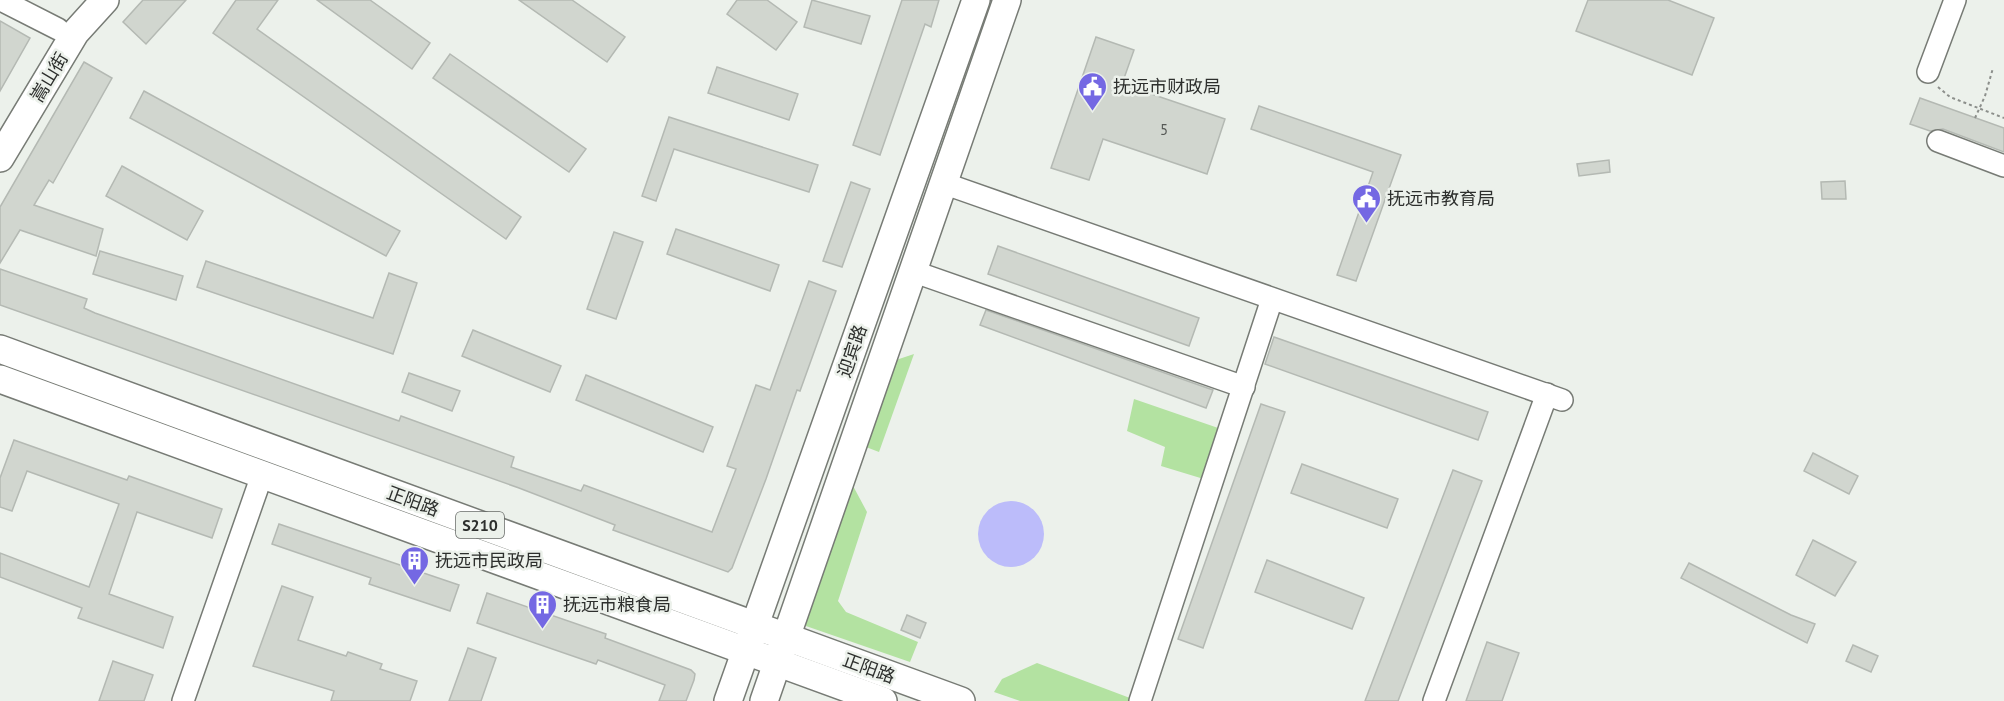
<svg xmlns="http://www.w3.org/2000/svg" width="2004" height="701" font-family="'PT Sans','Noto Sans SC',sans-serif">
<rect width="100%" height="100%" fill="#ecf1eb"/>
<g fill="#b3e2a1">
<path d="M914,354L879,452L866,447L896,360Z"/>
<path d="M1134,399L1224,430L1207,480L1161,466L1165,447L1127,431Z"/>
<path d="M852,484L867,512L838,601L846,612L918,642L910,662L803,625Z"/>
<path d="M1037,663L1130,698L1129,701H1020L994,692L1002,679Z"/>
</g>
<circle fill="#bcbcfa" cx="1011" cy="534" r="33"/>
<g fill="#d1d6cf" stroke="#b4b9b3" stroke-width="1.5">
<path d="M143,0H186L146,44L123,22Z"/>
<path d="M236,0H278L257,29L521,217L506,239L213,33Z"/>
<path d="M317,0H370L430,43L412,69Z"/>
<path d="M519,0H572L625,37L607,62Z"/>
<path d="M737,0H767L797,22L776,50L727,14Z"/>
<path d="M812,0L870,16L861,44L804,27Z"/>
<path d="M902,0H939L931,27L925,24L880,155L853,145Z"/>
<path d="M1588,0H1668L1714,18L1692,75L1576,31Z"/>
<path d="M0,21L30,38L0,91Z"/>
<path d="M1096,37L1134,50L1122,84L1225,119L1207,174L1103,139L1089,180L1051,168Z"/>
<path d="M450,54L586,149L569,172L433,78Z"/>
<path d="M84,62L112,78L53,183L49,180L34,205L103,229L96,256L20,230L0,263V207Z"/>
<path d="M717,67L798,94L789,120L708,93Z"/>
<path d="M144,91L400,231L386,256L130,118Z"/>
<path d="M1920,98L2004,128V152L1943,129L1930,131L1910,124Z"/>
<path d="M1259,106L1401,155L1356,281L1337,275L1373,172L1251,129Z"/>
<path d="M669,117L818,165L809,192L674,149L656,201L642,196Z"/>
<path d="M1609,160L1610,172L1579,176L1577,164Z"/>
<path d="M122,166L203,211L187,240L106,196Z"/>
<path d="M1845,181L1846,199H1822L1821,182Z"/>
<path d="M851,182L870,189L842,267L823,261Z"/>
<path d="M676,229L779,265L770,291L667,254Z"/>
<path d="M614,232L643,242L616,319L587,309Z"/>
<path d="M998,246L1199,318L1189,346L988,274Z"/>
<path d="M100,251L183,276L176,300L93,274Z"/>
<path d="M206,261L373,318L389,273L417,283L393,354L197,287Z"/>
<path d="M0,269L87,299L84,308L95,313L399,421L401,416L514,457L511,467L581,491L584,485L712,532L736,469L727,466L756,385L770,390L809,281L836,291L800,391L797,390L766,479L732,568L728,572L613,530L615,525L519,488L0,305Z"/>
<path d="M986,310L1213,390L1206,408L980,325Z"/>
<path d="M473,330L561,366L550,392L462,356Z"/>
<path d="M1274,337L1488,412L1478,440L1265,364Z"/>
<path d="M409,373L460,391L452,411L402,392Z"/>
<path d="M586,375L713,427L703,452L576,400Z"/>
<path d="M1261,404L1285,412L1203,648L1178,639Z"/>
<path d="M14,440L127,480L129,476L222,509L212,538L137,512L109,594L173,617L163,648L78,618L82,608L0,577V553L89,587L119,504L27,471L12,511L0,507V478Z"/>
<path d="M1813,453L1858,476L1849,494L1804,471Z"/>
<path d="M1302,464L1398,499L1387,528L1291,493Z"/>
<path d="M1453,470L1482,481L1398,701H1365Z"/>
<path d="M279,524L459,585L450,611L369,584L371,578L272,544Z"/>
<path d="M1813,540L1856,562L1835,596L1796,575Z"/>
<path d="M1267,560L1364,598L1352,629L1255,592Z"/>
<path d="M1689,563L1791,615L1815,624L1807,643L1681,578Z"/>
<path d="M282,586L313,597L298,640L346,656L348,652L382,664L380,669L417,681L410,701H331L334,691L253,666Z"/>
<path d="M487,593L606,634L605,638L691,670L695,674L694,680L686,701H659L665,685L598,660L596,664L477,623Z"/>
<path d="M907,615L926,623L920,638L901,630Z"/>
<path d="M1487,642L1519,653L1502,701H1466Z"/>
<path d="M1853,645L1878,656L1871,672L1846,661Z"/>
<path d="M468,648L496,658L481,701H449Z"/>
<path d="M113,661L153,675L144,701H99Z"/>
</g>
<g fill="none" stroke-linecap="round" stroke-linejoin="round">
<defs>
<g id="minor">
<path d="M1,0L58,29"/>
<path d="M1928,72L1955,0"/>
<path d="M1938,141L2004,166"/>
<path d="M943,183L1562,400"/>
<path d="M912,271L1244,387"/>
<path d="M183,701L262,475"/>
<path d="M1140,701L1272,299"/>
<path d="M1434,701L1547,394"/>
</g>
<g id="major">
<path d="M0,158L75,33L105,0"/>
<path d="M0,349L961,701"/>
<path d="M0,379L883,701"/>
<path d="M728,701L976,0"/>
<path d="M764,701L1007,0"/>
</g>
</defs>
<use href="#minor" stroke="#777b75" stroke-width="24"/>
<use href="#major" stroke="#777b75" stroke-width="30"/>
<g stroke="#8c8f8b" stroke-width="2" stroke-dasharray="3 3" stroke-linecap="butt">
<path d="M1938,87L1950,97L2004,118"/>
<path d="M1975,118L1985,96L1993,68"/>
</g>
<use href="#minor" stroke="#fff" stroke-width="21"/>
<use href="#major" stroke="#fff" stroke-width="27"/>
</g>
<defs>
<symbol id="civic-pin" viewBox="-11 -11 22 30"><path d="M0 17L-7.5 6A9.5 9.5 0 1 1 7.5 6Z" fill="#7468e3" stroke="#ecf1eb"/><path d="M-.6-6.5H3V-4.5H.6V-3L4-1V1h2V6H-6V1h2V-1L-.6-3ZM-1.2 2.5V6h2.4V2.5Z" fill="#fff"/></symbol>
<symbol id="building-pin" viewBox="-11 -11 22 30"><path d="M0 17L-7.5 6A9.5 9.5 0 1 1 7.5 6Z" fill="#7468e3" stroke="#ecf1eb"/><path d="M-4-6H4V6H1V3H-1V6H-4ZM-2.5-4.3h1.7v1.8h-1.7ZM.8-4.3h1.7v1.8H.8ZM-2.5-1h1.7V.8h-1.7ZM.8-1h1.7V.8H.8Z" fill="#fff"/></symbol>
</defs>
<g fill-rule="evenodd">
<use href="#civic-pin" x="1076" y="70" width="33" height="45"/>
<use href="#civic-pin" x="1350" y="182" width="33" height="45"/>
<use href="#building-pin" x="398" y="544" width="33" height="45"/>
<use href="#building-pin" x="526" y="588" width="33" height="45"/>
</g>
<g text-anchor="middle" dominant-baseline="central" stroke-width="5" stroke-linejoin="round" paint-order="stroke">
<g font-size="15" fill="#565956">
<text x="1164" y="129">5</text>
</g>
<rect fill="#ecf1eb" stroke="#666966" stroke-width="1.5" x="456" y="512" width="48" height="26" rx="4.5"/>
<g font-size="16" font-weight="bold" fill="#2d2f2d">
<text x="480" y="525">S210</text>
</g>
<g font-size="18" fill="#2d2f2d" stroke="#ecf1eb">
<text transform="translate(49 77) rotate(-59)">嵩山街</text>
<text transform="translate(852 351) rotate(-71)">迎宾路</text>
<text transform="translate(413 501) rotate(20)">正阳路</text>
<text transform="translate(869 668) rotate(20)">正阳路</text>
</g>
<g font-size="18" fill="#2d2f2d" stroke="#ecf1eb" text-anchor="start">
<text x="1113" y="86">抚远市财政局</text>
<text x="1387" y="198">抚远市教育局</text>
<text x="435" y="560">抚远市民政局</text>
<text x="563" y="604">抚远市粮食局</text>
</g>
</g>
</svg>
